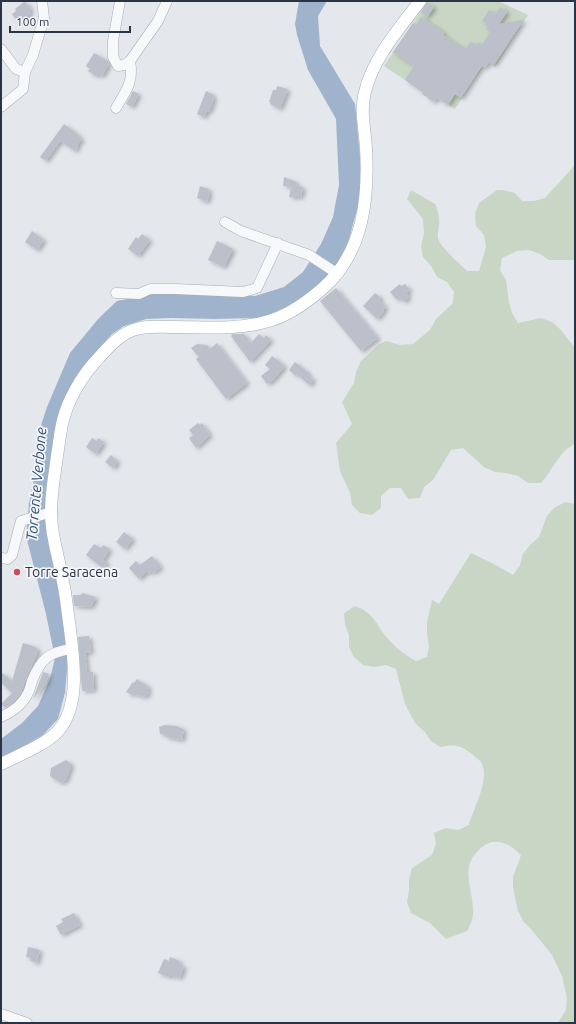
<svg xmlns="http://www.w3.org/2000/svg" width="576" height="1024" font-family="Ubuntu,sans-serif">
<defs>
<filter id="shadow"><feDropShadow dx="3" dy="2" stdDeviation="2" flood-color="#0004"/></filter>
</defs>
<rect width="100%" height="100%" fill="#e4e7ec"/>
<g fill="#c9d6c5">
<path d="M430,1H498L528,15L495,67L489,62L485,68L483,67L455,109L437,98L434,102L422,94L423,92L384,66L427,2Z"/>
<path d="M575,165V212L574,217L575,257L574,260H549L540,254L529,250L517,251L502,258L500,270L506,280L509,302L512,313L518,323L541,318L552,322L560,329L575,348V444C560,450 552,471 541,483H528L518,476L506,473L495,472L484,467L463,448L451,450L433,480L424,487L420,498L408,499L401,488H390L381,496V508L372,515L360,513L352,505L350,493L340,471L336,443L352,424L342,402L354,383L356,372L361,361L378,345L386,341L400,345L413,344L430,330L436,319L453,303L454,292L447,282L437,277L431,266L423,257L421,246L424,234L423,219L407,199L411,190L435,204C438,211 440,218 439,225C439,229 437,234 438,238C440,247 460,264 467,271H479L486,247L484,235L476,226L475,214L479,203L497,190H503L515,193L522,201H534L545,198Z"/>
<path d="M566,502L575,504V1023H558L566,1010L567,998L562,976L552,955L531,929L523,921L518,911L513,888V877L521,855C513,847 503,840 492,842C486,844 483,846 479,850C460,867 472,887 473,908C474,917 471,924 467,931L446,939L430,923L411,913L407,902L409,891V879L412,868L432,855L436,844L434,833L446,828L458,830L469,825C473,808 491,779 481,762C479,759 474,757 472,754C460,745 455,744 440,747L431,741L425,732L416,724L410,714L405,704L396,669L386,665L374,667L363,665L354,657L349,647V635L345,624L344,613L355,606C376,614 375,624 388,639C396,648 405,655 416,661L427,657L429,646L427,634V623L432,600L439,604L471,553L492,563L513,575L520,565L523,554L530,545L539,537L547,516L555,507Z"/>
</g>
<path fill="#9fb4cc" d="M299,1H327L318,16L320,46L355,104L362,177L358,206L348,243L336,266L322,282L302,297L286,307L261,318L215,319L171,318L146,319L124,326L112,334L84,366L61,406L50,464L46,494V519L49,546L56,577L67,644L68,657L65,693L58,719L43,735L1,759V739L22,723L38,706L50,679L55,658L46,614L26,536L29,503L34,479L36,454L42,422L47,407L70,353L99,318L117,301L163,292L255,296L284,287L303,272L321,244L333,217L339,185L336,119L308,70L297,35L295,24Z"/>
<g fill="#bbc0ca" filter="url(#shadow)">
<path d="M25,1L31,10L29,11L31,13L18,23L12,14L16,11L15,9Z"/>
<path d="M427,2L434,7L427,17L421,12Z"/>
<path d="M500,7L507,12L499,24L524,20L494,65L489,62L485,68L482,66L461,98L455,94L448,105L437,98L434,102L427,98L428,96L405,80L414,66L393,52L413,23L416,25L421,17L444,33L443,35L465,50L470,42L476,45L478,42L482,45L490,32L486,29L489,25L482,21L489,10L496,14Z"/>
<path d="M94,53L108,61L109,64L102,76L98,74L96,76L88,71L90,69L86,66Z"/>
<path d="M277,86L288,89L280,109L270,104L271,102H269L273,90H276Z"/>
<path d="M133,91L139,94L132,107L126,104Z"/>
<path d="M206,91L214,95L212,98L214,99L209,112L207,111L204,117L197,114Z"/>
<path d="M64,124L74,131L82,139L77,146L78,147L75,151L60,141L46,161L40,157Z"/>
<path d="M284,177L297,182L296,185L303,187L301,197H289L291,187L283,186Z"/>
<path d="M200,186L209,189L208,192H210L207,202L197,198Z"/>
<path d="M32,231L44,240L37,250L25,242Z"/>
<path d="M142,234L150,240L138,256L128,249L136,237L138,239Z"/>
<path d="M217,241L233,249L224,267L208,260Z"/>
<path d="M400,284L401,286L405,284L410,290L406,293L409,297L404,302L400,297L397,300L390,292Z"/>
<path d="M336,288L378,338L361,351L320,301Z"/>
<path d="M375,293L381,298L379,300L386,307L383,310L384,311L377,319L363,306Z"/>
<path d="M233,334H244L251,343L259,334L264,338L266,335L271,340L250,362L231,336Z"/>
<path d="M217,343L247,383L226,399L196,359L199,357L191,348L197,344L207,345L210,349Z"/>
<path d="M272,356L285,366L273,380L267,384L261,376L270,369L265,365Z"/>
<path d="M295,362L309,373L308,375L314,380L309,385L297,374L296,376L289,370Z"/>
<path d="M198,423L200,425L202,423L210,435L196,448L189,438L193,435L189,430Z"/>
<path d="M92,438L97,441L98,438L104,442L96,454L86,447Z"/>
<path d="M111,455L118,462L113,468L105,462Z"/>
<path d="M124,532L133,539L125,549L116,542Z"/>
<path d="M94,544L101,548L103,545L110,549L103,560L107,563L103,568L86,555Z"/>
<path d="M152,556L161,567L153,573L151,571L148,573L147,571L139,579L129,568L136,561L140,565Z"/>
<path d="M82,593L96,597L91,607L74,606L73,595H81Z"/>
<path d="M89,636L91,652L85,653L87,672H93L94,690L82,691L78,637Z"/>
<path d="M23,643L36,647L38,651L20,694L13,702L5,708L1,704L12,693L1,683V672L12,681Z"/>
<path d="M43,672L49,674L46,683L33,699Z"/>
<path d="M137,679L149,687L147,691L149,692L145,697L140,695L139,696L134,693L132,695L126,692L133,682L134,683Z"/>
<path d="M164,725L178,726V727L184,729L182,740L166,737L167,735L160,734L159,727Z"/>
<path d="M66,760L71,764V766L66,780L61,783L51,777L50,775L51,768Z"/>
<path d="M74,913L80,925L61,935L56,926L63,922L61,919Z"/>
<path d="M28,947L40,950L37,963L31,961V958L26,957Z"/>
<path d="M170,957L180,961L179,964L184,966L180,978L170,975V977L158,973L164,959L169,961Z"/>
</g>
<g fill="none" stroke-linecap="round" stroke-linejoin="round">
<defs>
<g id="minor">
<path d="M120,1L113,41V57L118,66L124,65L130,61L158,21L167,1"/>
<path d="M1,49L16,69L25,72L23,89L1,107"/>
<path d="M25,72L33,55L44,18L42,1"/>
<path d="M116,108C126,91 134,82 130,61"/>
<path d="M225,222L241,231L309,255L338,274"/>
<path d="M116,293L139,294L150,289H175L243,292L257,288L278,243"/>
<path d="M1,558L8,559L12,555L21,521L52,512"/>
<path d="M1,717C12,712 23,704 28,693C30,689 31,685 32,681C41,659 48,652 72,649"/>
<path d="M1,1014L27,1023"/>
</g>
<path id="major" d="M1,764C17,756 47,744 58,731C82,704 73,654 69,622C67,609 66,595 63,582C60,563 54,545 52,527C49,504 54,479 57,456C59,444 60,432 63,420C68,400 81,378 94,363C106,350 117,336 133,330C146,325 160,327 174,327C204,327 236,330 265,322C286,317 306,303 322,289C363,254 369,199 366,148C365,131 360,110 365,92C373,58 399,29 420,1"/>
</defs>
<use href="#minor" stroke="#a9aeb7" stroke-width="11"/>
<use href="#major" stroke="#a3abb8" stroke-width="13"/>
<use href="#minor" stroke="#f7f8fa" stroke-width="10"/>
<use href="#major" stroke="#fff" stroke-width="12"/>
</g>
<circle fill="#d1495b" stroke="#f4f6f9" stroke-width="1.5" cx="17" cy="572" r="4"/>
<g text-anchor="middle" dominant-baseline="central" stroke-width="3.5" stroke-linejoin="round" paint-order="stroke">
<g font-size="14" fill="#2b3445" stroke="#f4f6f9" text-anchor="start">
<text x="25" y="572">Torre Saracena</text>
</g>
<g font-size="15" font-style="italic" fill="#34527a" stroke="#f4f6f9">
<text transform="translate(36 484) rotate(-85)">Torrente Verbone</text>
</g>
</g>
<rect width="576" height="1024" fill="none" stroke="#2b3445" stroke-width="4"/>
<path d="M10 26v6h120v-6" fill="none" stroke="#2b3445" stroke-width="2"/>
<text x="16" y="26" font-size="12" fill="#2b3445" stroke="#f4f6f9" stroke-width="3" paint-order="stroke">100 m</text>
</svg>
